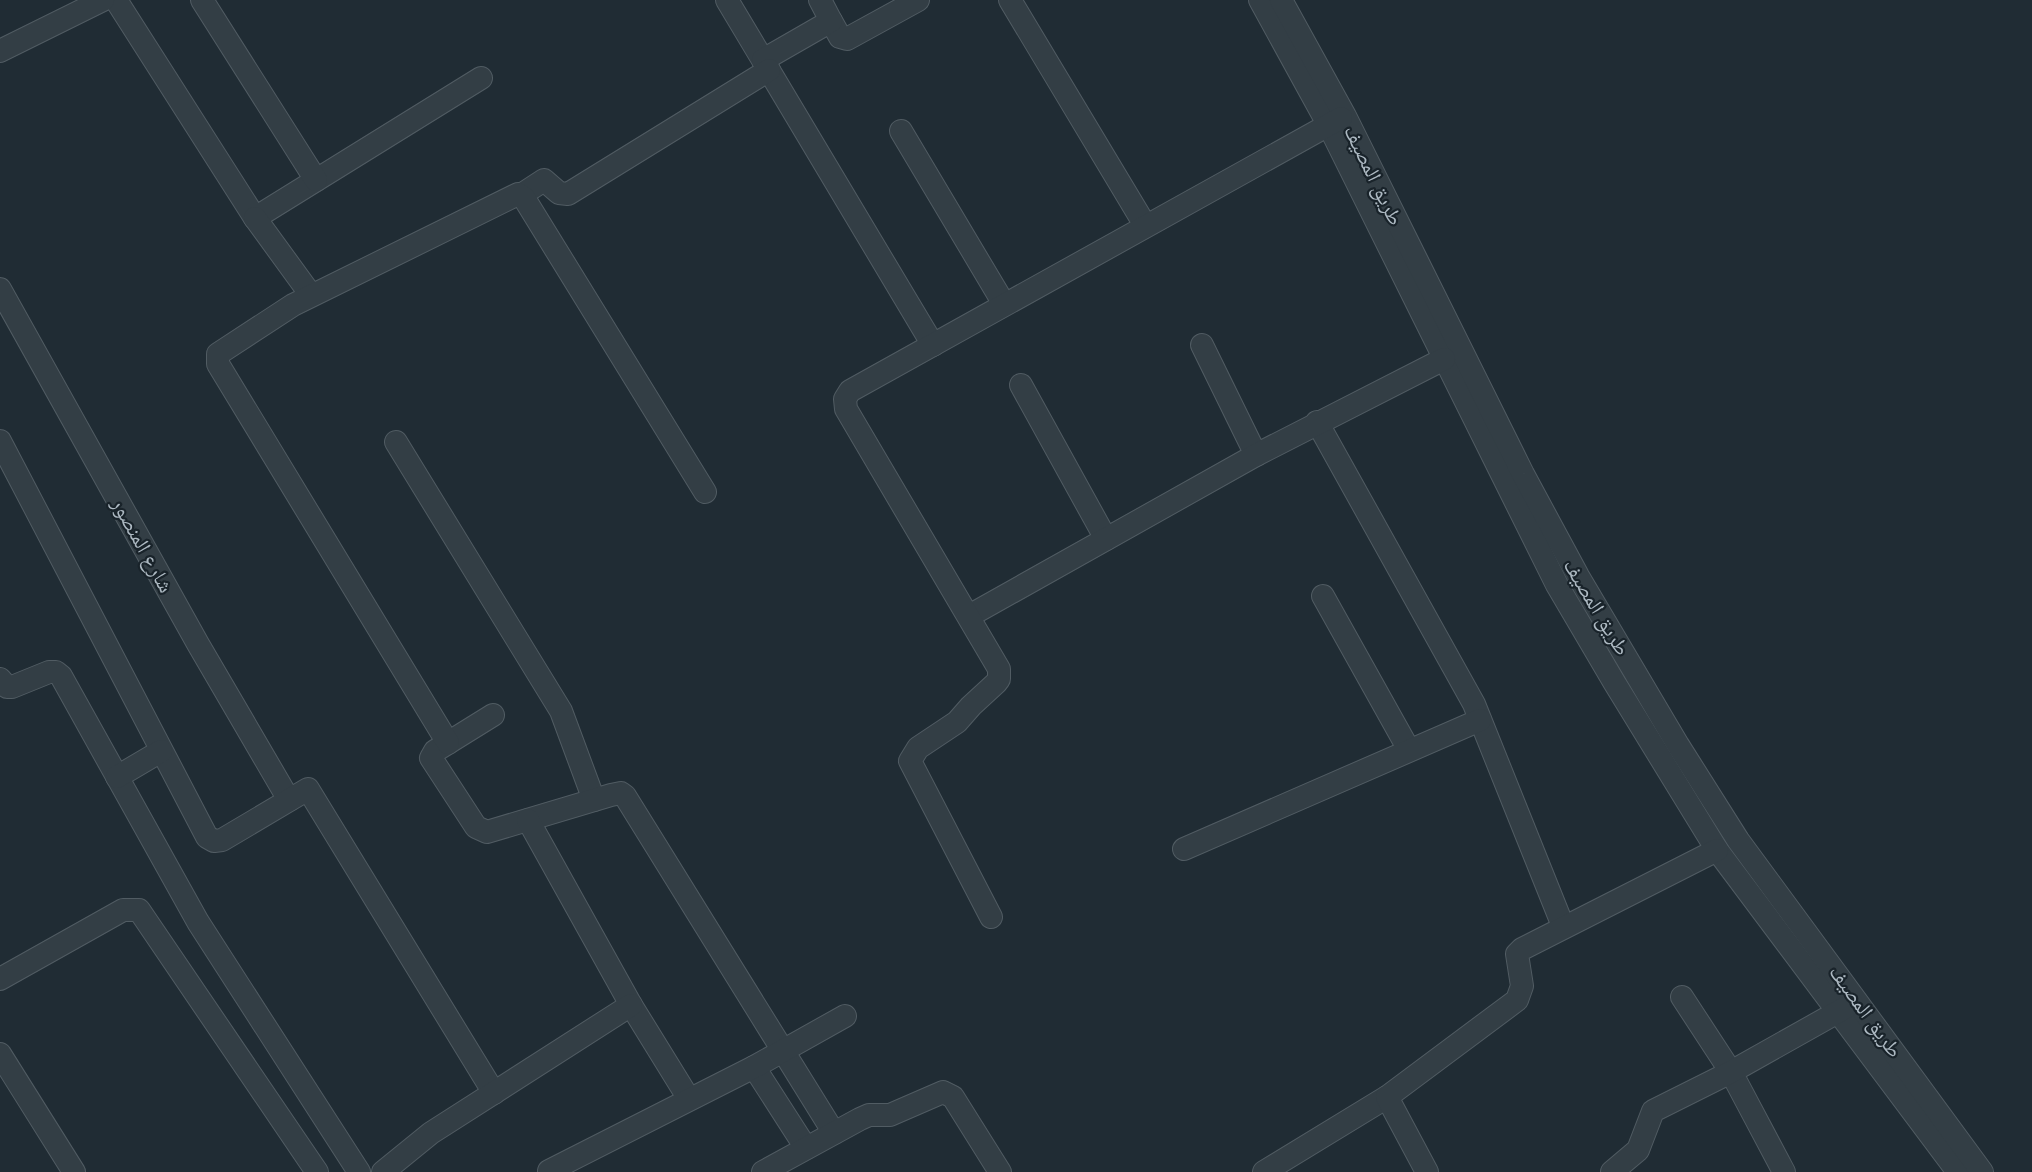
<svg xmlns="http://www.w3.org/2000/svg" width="2032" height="1172" font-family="Helvetica,'Noto Naskh Arabic',sans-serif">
<rect width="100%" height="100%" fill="#202c34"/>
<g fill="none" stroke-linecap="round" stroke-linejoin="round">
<defs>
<g id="minor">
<path d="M116,0L255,218L481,78"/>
<path d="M202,0L316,180"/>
<path d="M727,0L933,345"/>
<path d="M1010,0L1145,225"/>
<path d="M1260,0L1328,124L1557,585L1614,682L1717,850L1958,1172"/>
<path d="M1281,0L1345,116L1523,474L1578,576L1678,745L1738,840L1982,1172"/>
<path d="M831,21L840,37L847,39L918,0"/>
<path d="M0,51L103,0"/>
<path d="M763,60L831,21L820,0"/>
<path d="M901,131L1004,304"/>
<path d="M521,195L544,180L559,193L568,194L769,70"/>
<path d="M255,218L311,295"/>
<path d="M0,289L198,644L289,800"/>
<path d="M1202,345L1256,455"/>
<path d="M1021,385L1106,539"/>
<path d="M1317,422L1474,704L1563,926"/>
<path d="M0,441L207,837L214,841L222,840L308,789L494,1093"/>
<path d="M396,442L561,711L594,800"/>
<path d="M1323,596L1409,750"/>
<path d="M969,616L1256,455L1444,359"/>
<path d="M0,679L7,687H12L49,672H56L61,676L198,922L359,1172"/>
<path d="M493,715L435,751L431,758L476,827L487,832L611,795L621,793L625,796L834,1133"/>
<path d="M448,743L218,364V354L293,305L518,194L524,198L705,492"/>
<path d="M117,777L161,751"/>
<path d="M528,820L631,1005L689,1099"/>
<path d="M1184,849L1480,720"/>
<path d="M991,917L910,761L918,748L957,722L971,706L996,683L999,679V669L846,409L845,399L850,391L1341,118"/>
<path d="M0,979L123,910H139L317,1172"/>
<path d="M1682,997L1731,1072L1784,1172"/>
<path d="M0,1054L74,1172"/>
<path d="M754,1067L806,1148"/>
<path d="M549,1171L754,1067L845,1016"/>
<path d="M383,1172L431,1133L631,1005"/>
<path d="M763,1172L860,1119L869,1115H890L943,1092L953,1097L1000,1172"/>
<path d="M1264,1172L1387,1097"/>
<path d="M1427,1172L1387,1097L1517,1000L1522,986L1517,954L1522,949L1717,850"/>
<path d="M1612,1172L1638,1150L1653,1111L1731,1072L1852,1004"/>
</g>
</defs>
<use href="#minor" stroke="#515c63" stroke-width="24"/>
<use href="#minor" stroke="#333e45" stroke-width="22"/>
</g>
<g text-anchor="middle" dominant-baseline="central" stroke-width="4.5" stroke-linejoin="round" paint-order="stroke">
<g font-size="21" fill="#adb9c2" stroke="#19232a">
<text transform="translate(1374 175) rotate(64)">طريق المصيف</text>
<text transform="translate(143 545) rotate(61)">شارع المنصور</text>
<text transform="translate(1597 607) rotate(59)">طريق المصيف</text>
<text transform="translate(1866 1011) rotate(54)">طريق المصيف</text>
</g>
</g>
</svg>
